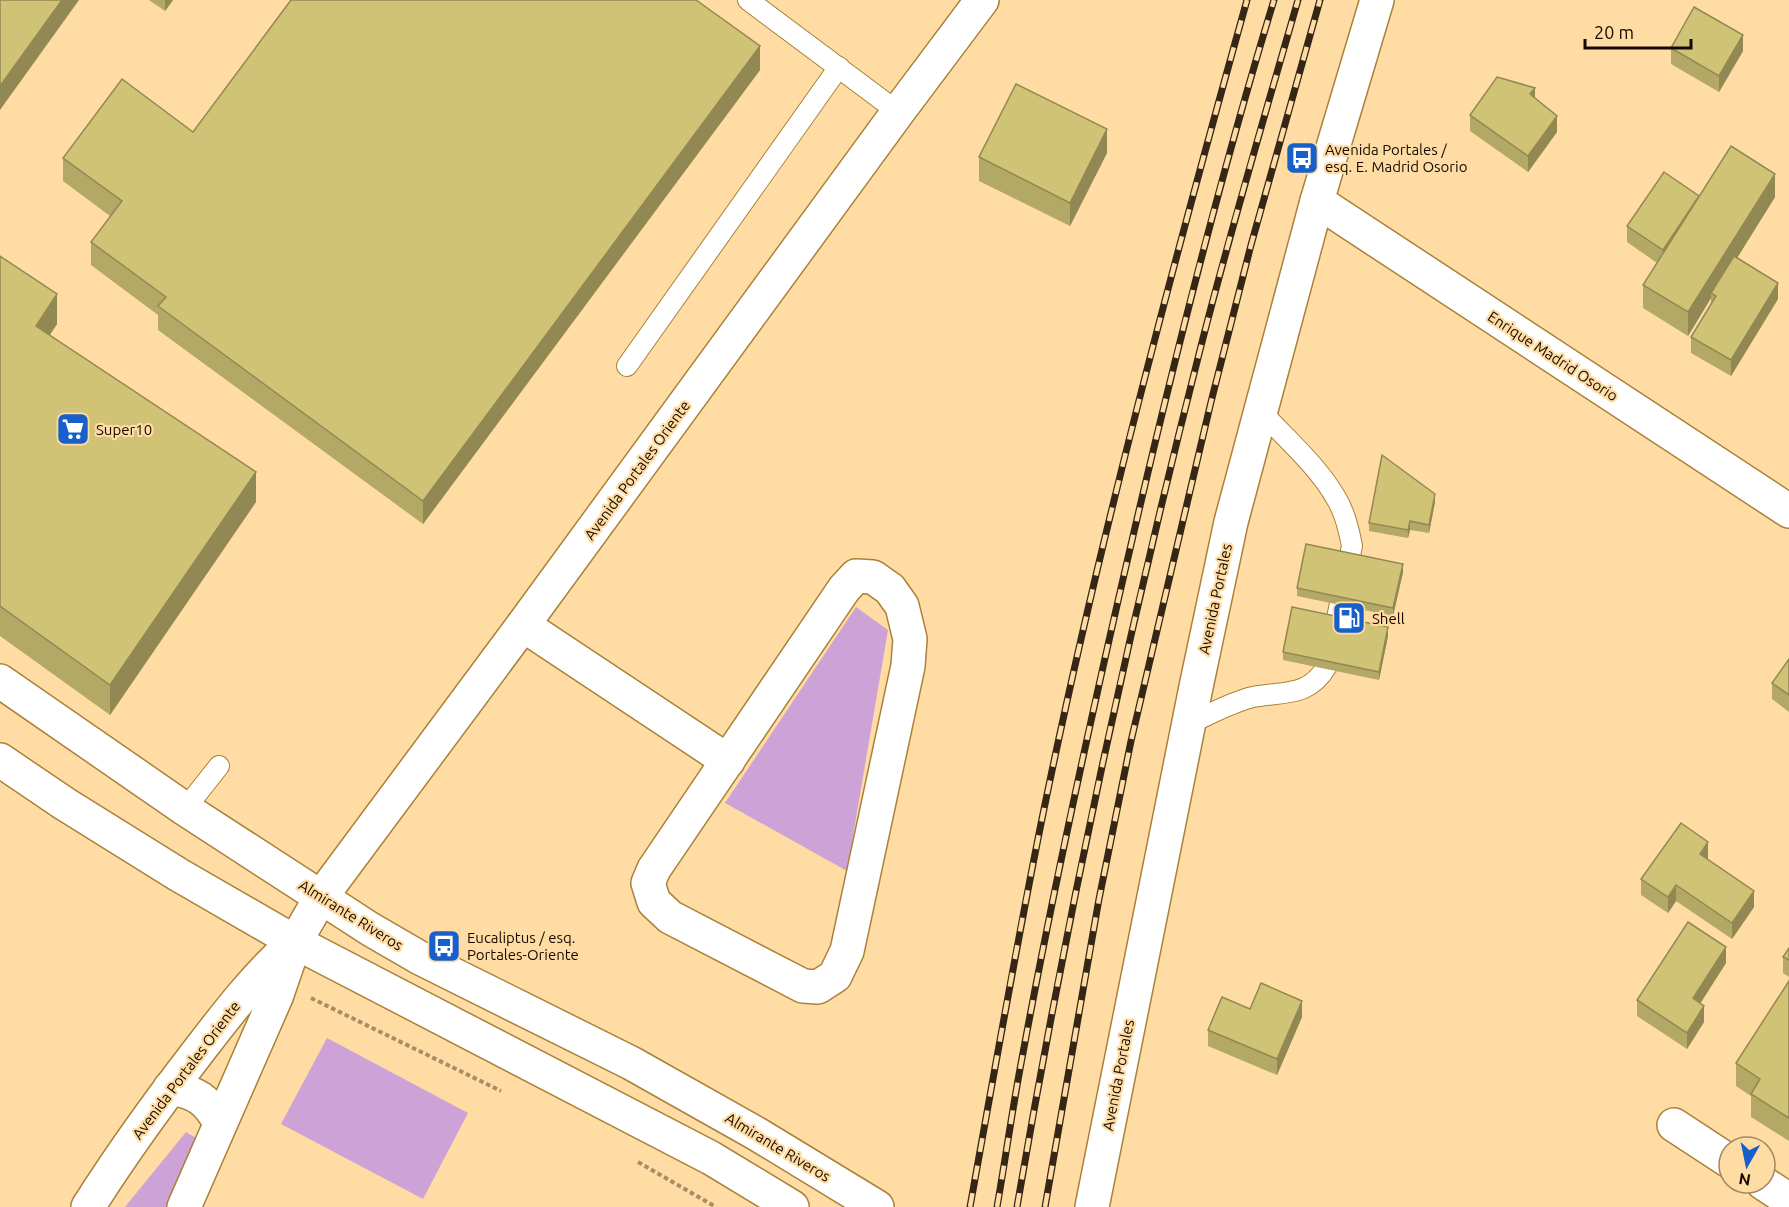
<svg xmlns="http://www.w3.org/2000/svg" width="1789" height="1207" font-family="Ubuntu,sans-serif">
<rect width="100%" height="100%" fill="#ffdca3"/>
<g fill="#cda2d7">
<path d="M856,607L888,630L847,871L725,803Z"/>
<path d="M327,1038L468,1113L423,1199L281,1124Z"/>
<path d="M186,1132L203,1142L176,1207H125Z"/>
</g>
<g fill="none" stroke-linecap="round" stroke-linejoin="round">
<defs>
<g id="lane">
<path d="M748,0L898,112"/>
<path d="M627,366L839,67"/>
<path d="M1188,724C1209,715 1231,702 1253,697C1284,691 1308,698 1327,666L1352,546C1349,530 1345,512 1336,498C1318,466 1285,438 1260,410"/>
<path d="M185,809L219,766"/>
</g>
<g id="street">
<path d="M856,576L873,577L890,589L902,606L910,639L908,666L847,951L835,976L818,987L803,986L670,917L654,902L648,883L654,869L844,589Z"/>
<path d="M523,625L728,761"/>
<path d="M1674,1125L1729,1161"/>
<path d="M1763,1183L1789,1200"/>
</g>
<g id="secondary">
<path d="M1317,201L1789,511"/>
<path d="M0,681L185,809L370,929L420,958L631,1063L757,1134L877,1207"/>
<path d="M0,760L65,804L179,875L295,942L711,1158L792,1207"/>
<path d="M170,1088C196,1092 208,1100 220,1123"/>
<path d="M88,1207C121,1155 157,1105 194,1057C224,1018 254,978 290,946"/>
<path d="M184,1207L276,997L295,942L321,897L523,625L898,112L982,0"/>
<path d="M1092,1207L1196,687L1231,522L1317,201L1377,0"/>
</g>
</defs>
<use href="#lane" stroke="#aa8139" stroke-width="22"/>
<use href="#street" stroke="#aa8139" stroke-width="36"/>
<use href="#secondary" stroke="#aa8139" stroke-width="36"/>
<g stroke="#a88e66" stroke-width="4" stroke-dasharray="4.5 3" stroke-linecap="butt">
<path d="M311,998L501,1091"/>
<path d="M638,1162L716,1207"/>
</g>
<use href="#lane" stroke="#fff" stroke-width="20"/>
<use href="#street" stroke="#fff" stroke-width="33"/>
<use href="#secondary" stroke="#fff" stroke-width="33"/>
<defs>
<g id="rail">
<path d="M970,1207C994,1074 1017,941 1044,809C1100,537 1172,268 1247,0"/>
<path d="M997,1207C1006,1156 1013,1104 1023,1053C1055,880 1093,708 1133,536C1175,356 1220,177 1274,0"/>
<path d="M1017,1207C1066,921 1127,636 1199,354C1229,235 1264,118 1298,0"/>
<path d="M1045,1207L1099,899L1131,741L1211,402L1251,245L1320,0"/>
</g>
</defs>
<use href="#rail" stroke="#352615" stroke-width="7"/>
<use href="#rail" stroke="#ffdca3" stroke-width="4.5" stroke-dasharray="14" stroke-linecap="butt"/>
</g>
<g fill="#b3a865">
<path d="M149,0H173L165,11Z"/>
<path d="M1671,48L1743,51L1719,92L1671,64Z"/>
<path d="M760,70L423,524L158,330V315L91,265V242L110,216L63,181V158L193,132Z"/>
<path d="M1535,98L1557,132L1528,172L1470,131V115Z"/>
<path d="M1107,153L1070,226L979,181V157Z"/>
<path d="M1699,196L1775,197L1737,258L1778,299L1731,376L1691,353V337L1711,304V298L1688,336L1643,308V285L1657,263L1627,242V226Z"/>
<path d="M0,256L57,324L50,335L256,502L110,715L0,636Z"/>
<path d="M1435,502L1429,533L1410,530L1408,538L1369,531V523Z"/>
<path d="M1403,572L1393,616L1297,596V588Z"/>
<path d="M1388,636L1379,680L1283,660V652Z"/>
<path d="M1789,659V712L1772,699V683Z"/>
<path d="M1708,858V859L1754,907L1732,939L1676,901L1668,913L1641,895V879Z"/>
<path d="M1789,948V977L1783,973V957Z"/>
<path d="M1726,963L1700,1003L1704,1022L1687,1049L1637,1016V1000Z"/>
<path d="M1789,981V1141L1751,1117V1096L1736,1086V1063Z"/>
<path d="M1302,1017L1277,1075L1208,1046V1030Z"/>
</g>
<g fill="#928853">
<path d="M62,0H79L0,110V86Z"/>
<path d="M165,0H173L165,11Z"/>
<path d="M1743,35V51L1719,92V76Z"/>
<path d="M760,46V70L423,524V501Z"/>
<path d="M1535,88V104L1530,94Z"/>
<path d="M1557,116V132L1528,172V156Z"/>
<path d="M1107,129V153L1070,226V203Z"/>
<path d="M1775,174V197L1714,295L1711,293V298L1688,336V312Z"/>
<path d="M1700,197L1663,266V250Z"/>
<path d="M1778,283V299L1731,376V360Z"/>
<path d="M57,294V324L36,355V326Z"/>
<path d="M256,472V502L110,715V685Z"/>
<path d="M1435,494V502L1429,533V525Z"/>
<path d="M1410,521V530L1408,538V530Z"/>
<path d="M1403,564V572L1393,616V608Z"/>
<path d="M1388,627V636L1379,680V672Z"/>
<path d="M1708,842V858L1700,870V854Z"/>
<path d="M1676,885V901L1668,913V897Z"/>
<path d="M1754,891V907L1732,939V923Z"/>
<path d="M1726,947V963L1693,1015V998Z"/>
<path d="M1302,1001V1017L1277,1075V1059Z"/>
<path d="M1704,1006V1022L1687,1049V1033Z"/>
</g>
<g fill="#d0c376" stroke="#928853" stroke-width="1.5">
<path d="M0,0H62L0,86Z"/>
<path d="M291,0H696L760,46L423,501L158,306L166,297L91,242L122,201L63,158L122,79L193,132Z"/>
<path d="M1694,7L1743,35L1719,76L1671,48Z"/>
<path d="M1497,77L1535,88L1530,94L1557,116L1528,156L1470,115Z"/>
<path d="M1016,84L1107,129L1070,203L979,157Z"/>
<path d="M1731,146L1775,174L1688,312L1643,285Z"/>
<path d="M1664,172L1699,196L1663,250L1627,226Z"/>
<path d="M0,256L57,294L36,326L256,472L110,685L0,606Z"/>
<path d="M1734,256L1778,283L1731,360L1691,337L1716,296L1711,293Z"/>
<path d="M1382,455L1435,494L1429,525L1410,521L1408,530L1369,523Z"/>
<path d="M1306,544L1403,564L1393,608L1297,588Z"/>
<path d="M1292,607L1388,627L1379,672L1283,652Z"/>
<path d="M1789,659V695L1772,683Z"/>
<path d="M1681,823L1708,842L1700,854L1754,891L1732,923L1676,885L1668,897L1641,879Z"/>
<path d="M1688,922L1726,947L1693,998L1704,1006L1687,1033L1637,1000Z"/>
<path d="M1789,948V960L1783,957Z"/>
<path d="M1789,981V1118L1751,1094L1760,1079L1736,1063Z"/>
<path d="M1261,983L1302,1001L1277,1059L1208,1030L1222,997L1250,1009Z"/>
</g>
<defs>
<symbol id="bus-square" viewBox="-11 -11 22 22"><rect x="-9" y="-9" width="18" height="18" rx="4" fill="#185fca" stroke="#ffdca3"/><path d="M-5-6H5V4H4V6H2V4H-2V6H-4V4H-5ZM-3.5-4V0h7V-4ZM-3.5 1.2v1.5H-2V1.2ZM2 1.2v1.5H3.5V1.2Z" fill="#fff"/></symbol>
<symbol id="supermarket-square" viewBox="-11 -11 22 22"><rect x="-9" y="-9" width="18" height="18" rx="4" fill="#185fca" stroke="#ffdca3"/><path d="M-6-5.5h2.5l.6 2H6L4.5 2H-2.5L-4.4-4H-6ZM-1.5 3.2a1.3 1.3 0 1 0 .1 0ZM3 3.2a1.3 1.3 0 1 0 .1 0Z" fill="#fff"/></symbol>
<symbol id="fuel-square" viewBox="-11 -11 22 22"><rect x="-9" y="-9" width="18" height="18" rx="4" fill="#185fca" stroke="#ffdca3"/><path d="M-5.5-6h7V0h2V4h1.3V-2.5L3-4.5l.8-.8L6-3V5H2.5V1h-1V6h-7ZM-4.2-4.7v3.2H.2V-4.7Z" fill="#fff"/></symbol>
</defs>
<g fill-rule="evenodd">
<use href="#bus-square" x="1283" y="139" width="38" height="38"/>
<use href="#supermarket-square" x="54" y="410" width="38" height="38"/>
<use href="#fuel-square" x="1330" y="599" width="38" height="38"/>
<use href="#bus-square" x="425" y="927" width="38" height="38"/>
</g>
<g text-anchor="middle" dominant-baseline="central" stroke-width="4.5" stroke-linejoin="round" paint-order="stroke">
<g font-size="15" fill="#160a00" stroke="#ffdca3" text-anchor="start">
<text x="1325" y="149">Avenida Portales /<tspan x="1325" dy="17">esq. E. Madrid Osorio</tspan></text>
<text x="96" y="429">Super10</text>
<text x="1372" y="618">Shell</text>
<text x="467" y="937">Eucaliptus / esq.<tspan x="467" dy="17">Portales-Oriente</tspan></text>
</g>
<g font-size="15" fill="#160a00" stroke="#ffdca3">
<text transform="translate(1553 356) rotate(33)">Enrique Madrid Osorio</text>
<text transform="translate(637 470) rotate(-54)">Avenida Portales Oriente</text>
<text transform="translate(1215 599) rotate(-78)">Avenida Portales</text>
<text transform="translate(351 915) rotate(32)">Almirante Riveros</text>
<text transform="translate(186 1070) rotate(-53)">Avenida Portales Oriente</text>
<text transform="translate(1118 1075) rotate(-79)">Avenida Portales</text>
<text transform="translate(778 1147) rotate(31)">Almirante Riveros</text>
</g>
</g>
<g transform="translate(1747 1165) rotate(189)"><circle r="28" fill="#ffdca3" stroke="#a28862" stroke-width="1.5"/>
<path d="M0-4.5L10 22L0 15L-10 22Z" fill="#185fca"/>
<text y="-9" font-size="16" font-weight="bold" text-anchor="middle" fill="#160a00">N</text>
</g>
<path d="M1585 39v9h106v-9" fill="none" stroke="#160a00" stroke-width="3"/>
<text x="1594" y="39" font-size="18" fill="#160a00" stroke="#ffdca3" stroke-width="4.5" paint-order="stroke">20 m</text>
</svg>
